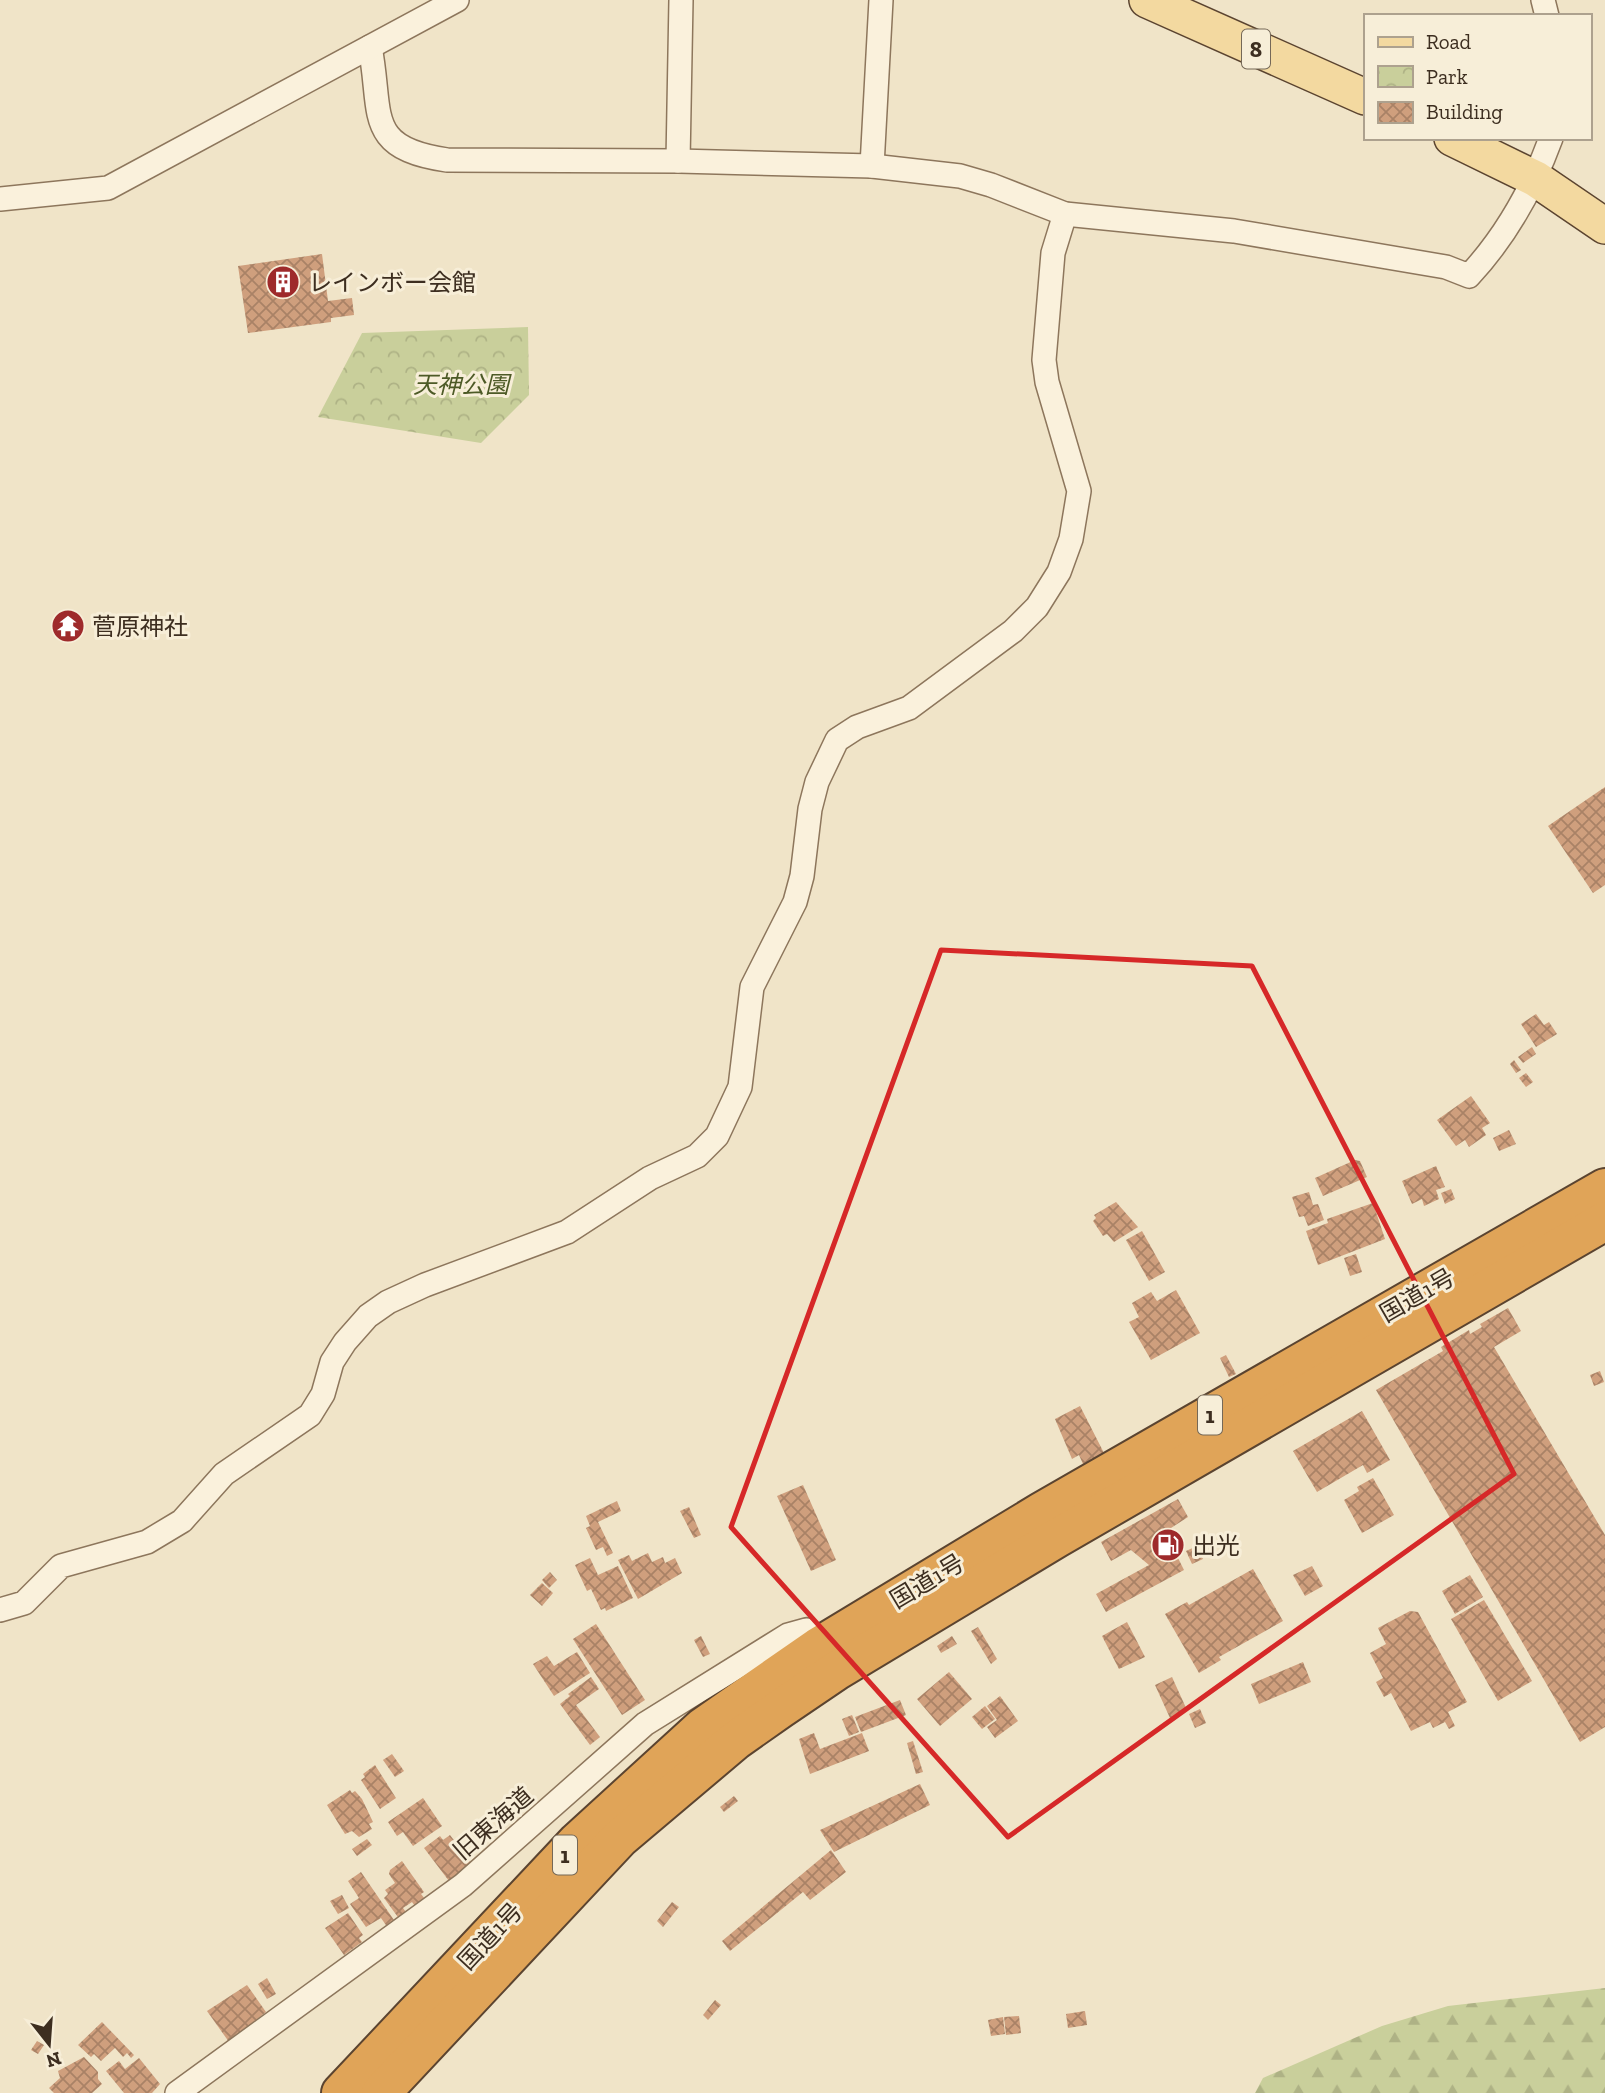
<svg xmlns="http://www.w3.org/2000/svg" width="1605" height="2093" font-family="'Zilla Slab','Noto Sans JP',serif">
<defs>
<pattern id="forest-firs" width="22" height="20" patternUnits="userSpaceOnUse" patternTransform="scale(1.75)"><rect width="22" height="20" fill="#c9cf9b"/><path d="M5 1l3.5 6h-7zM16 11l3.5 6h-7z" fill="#aeb285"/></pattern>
<pattern id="park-crowns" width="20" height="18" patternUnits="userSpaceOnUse" patternTransform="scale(1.75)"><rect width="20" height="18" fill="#c9cf9b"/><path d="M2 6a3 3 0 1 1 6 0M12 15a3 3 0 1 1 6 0" fill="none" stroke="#aeb285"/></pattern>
<pattern id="building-cross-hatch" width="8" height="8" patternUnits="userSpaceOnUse" patternTransform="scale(1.75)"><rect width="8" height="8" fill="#cf9f7d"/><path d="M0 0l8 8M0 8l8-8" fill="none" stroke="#a98266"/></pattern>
</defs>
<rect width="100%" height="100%" fill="#f0e4c8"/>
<path fill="url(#forest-firs)" d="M1605,1988V2093H1255L1263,2078L1382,2026L1448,2006Z"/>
<path fill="url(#park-crowns)" d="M528,327L529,395L481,443L318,417L362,333Z"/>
<g fill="url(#building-cross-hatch)">
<path d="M322,254L328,301L352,298L354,315L331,318V322L248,333L238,266Z"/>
<path d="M1605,787V885L1593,893L1548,826Z"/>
<path d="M1536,1014L1544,1025L1549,1022L1557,1034L1536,1047L1521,1024Z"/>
<path d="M1532,1047L1536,1054L1523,1063L1518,1057Z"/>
<path d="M1514,1060L1521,1070L1516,1073L1510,1064Z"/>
<path d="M1526,1073L1533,1082L1526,1087L1519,1078Z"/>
<path d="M1471,1096L1490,1123L1482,1128L1486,1135L1469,1147L1465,1140L1456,1146L1437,1120Z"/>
<path d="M1509,1130L1516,1144L1499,1151L1493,1138Z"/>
<path d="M1355,1160L1360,1161L1367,1177L1323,1196L1315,1178Z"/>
<path d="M1436,1166L1445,1187L1436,1190L1439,1199L1424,1206L1422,1199L1412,1204L1402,1181Z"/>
<path d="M1451,1189L1455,1199L1445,1204L1441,1193Z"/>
<path d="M1309,1192L1313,1205L1318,1204L1324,1220L1308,1226L1304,1216L1299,1217L1292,1197Z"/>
<path d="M1116,1202L1138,1227L1114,1242L1107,1234L1103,1236L1093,1221L1096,1218L1094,1215Z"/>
<path d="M1373,1203L1385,1239L1318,1265L1306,1231L1328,1223L1327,1219Z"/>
<path d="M1142,1231L1165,1272L1149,1281L1126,1240Z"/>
<path d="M1356,1254L1362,1272L1350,1276L1344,1258Z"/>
<path d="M1176,1290L1200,1333L1151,1360L1129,1322L1139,1317L1132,1303L1151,1292L1157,1301Z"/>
<path d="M1508,1308L1521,1331L1494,1347L1605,1535V1727L1580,1742L1376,1390L1443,1351L1441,1347L1469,1330L1470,1334L1482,1327L1480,1324Z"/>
<path d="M1226,1355L1236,1374L1229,1377L1220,1358Z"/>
<path d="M1600,1371L1604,1382L1594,1386L1590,1375Z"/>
<path d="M1080,1406L1104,1453L1083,1464L1079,1455L1072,1459L1055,1419Z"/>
<path d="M1362,1411L1390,1460L1367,1473L1363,1465L1317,1492L1293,1451Z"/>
<path d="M1373,1478L1394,1515L1362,1533L1344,1500L1359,1491L1357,1487Z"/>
<path d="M803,1485L836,1560L811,1571L777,1496Z"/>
<path d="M1178,1499L1188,1517L1171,1528L1170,1542L1184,1570L1106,1612L1096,1594L1149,1565L1131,1550L1111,1561L1101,1542Z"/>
<path d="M617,1501L621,1511L598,1522L613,1553L607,1556L603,1547L596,1550L586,1528L590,1526L586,1516Z"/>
<path d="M689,1507L701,1535L694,1538L680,1511Z"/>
<path d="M1197,1546L1203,1559L1192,1564L1186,1551Z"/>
<path d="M648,1553L652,1562L663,1557L665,1563L675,1558L682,1573L638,1599L618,1560L629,1555L632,1561Z"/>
<path d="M590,1558L598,1575L618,1566L633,1598L606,1611L605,1608L601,1610L591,1589L587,1591L575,1565Z"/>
<path d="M1312,1566L1323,1586L1305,1596L1293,1575Z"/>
<path d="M1253,1569L1283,1621L1219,1657L1221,1660L1199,1673L1165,1614L1187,1602L1189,1605Z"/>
<path d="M550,1572L557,1580L549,1588L542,1580Z"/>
<path d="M1470,1575L1483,1597L1455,1614L1442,1591Z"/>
<path d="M542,1583L553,1593L542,1606L530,1595Z"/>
<path d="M1484,1600L1532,1681L1498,1701L1451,1619Z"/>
<path d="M1410,1611L1418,1612L1467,1702L1448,1712L1455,1726L1449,1729L1445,1722L1433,1728L1430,1722L1411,1731L1391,1693L1384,1697L1376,1682L1383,1678L1370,1653L1386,1644L1378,1628Z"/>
<path d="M1127,1622L1145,1657L1119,1669L1102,1636Z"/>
<path d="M596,1624L645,1700L622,1715L573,1639Z"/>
<path d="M978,1627L997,1659L991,1664L971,1631Z"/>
<path d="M701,1636L710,1654L703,1657L694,1640Z"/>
<path d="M952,1636L957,1644L941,1653L937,1646Z"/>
<path d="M577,1652L590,1673L554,1696L533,1664L547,1656L554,1666Z"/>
<path d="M1303,1662L1311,1682L1259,1704L1251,1684Z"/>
<path d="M949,1672L972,1699L940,1726L917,1699Z"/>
<path d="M591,1677L599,1689L576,1705L600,1737L590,1745L560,1704L570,1696L568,1694Z"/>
<path d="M1172,1677L1187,1710L1170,1718L1155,1685Z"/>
<path d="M1000,1696L1018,1721L995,1738L987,1727L997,1720L987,1706Z"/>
<path d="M900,1700L906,1715L861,1732L855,1717Z"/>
<path d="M985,1706L995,1719L982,1729L972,1717Z"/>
<path d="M1200,1709L1206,1723L1195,1728L1189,1714Z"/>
<path d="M852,1715L859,1732L849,1736L842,1719Z"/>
<path d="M814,1733L820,1749L862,1733L869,1751L810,1774L799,1739Z"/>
<path d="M913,1741L923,1772L916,1774L907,1743Z"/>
<path d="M392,1754L404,1771L395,1777L383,1760Z"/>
<path d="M375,1765L396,1798L380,1809L361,1780L365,1777L363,1774Z"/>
<path d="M920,1784L930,1805L834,1852L820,1830Z"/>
<path d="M350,1790L352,1793L355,1791L362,1799L373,1822L369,1824L372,1829L359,1837L352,1831L345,1834L327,1805Z"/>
<path d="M734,1796L738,1801L724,1812L720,1807Z"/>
<path d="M423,1798L442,1826L413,1846L403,1832L397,1836L388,1822Z"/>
<path d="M450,1835L472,1864L449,1881L424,1848L440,1836L443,1840Z"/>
<path d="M367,1839L372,1845L357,1856L352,1849Z"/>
<path d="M831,1850L846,1872L810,1900L803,1892L730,1951L722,1941Z"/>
<path d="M402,1861L424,1892L421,1894L425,1899L415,1906L412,1902L403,1908L408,1915L400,1920L384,1898L388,1894L385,1890L395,1883L389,1874L390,1870Z"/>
<path d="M361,1872L396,1923L388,1928L381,1918L366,1927L350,1904L359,1898L348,1881Z"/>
<path d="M342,1895L349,1908L338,1914L330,1901Z"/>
<path d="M672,1902L679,1907L663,1927L657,1921Z"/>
<path d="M348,1913L363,1935L359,1938L362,1942L344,1955L325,1928Z"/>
<path d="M267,1978L276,1994L267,1999L258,1984Z"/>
<path d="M247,1985L266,2012L229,2042L207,2011Z"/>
<path d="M715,2000L721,2005L708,2020L703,2015Z"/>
<path d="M1085,2011L1087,2025L1068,2028L1066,2014Z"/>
<path d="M1019,2016L1021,2033L1006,2035L1004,2017Z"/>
<path d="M1003,2017L1005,2034L991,2036L988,2020Z"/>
<path d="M102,2022L134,2055L131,2058L127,2053L123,2057L115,2048L101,2061L94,2054L91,2057L78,2045Z"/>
<path d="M37,2041L44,2045L38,2054L31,2050Z"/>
<path d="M84,2057L98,2072V2079L102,2084L92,2093H54L49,2088L60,2078L58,2071Z"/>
<path d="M139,2058L160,2084L152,2093H124L106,2071L119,2061L125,2069Z"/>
</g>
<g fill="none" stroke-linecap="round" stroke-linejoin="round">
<defs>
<g id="street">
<path d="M1543,0L1547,16"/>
<path d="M370,47C383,113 363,148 447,160L678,161L872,166L960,176L991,185L1065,214L1234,231L1446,267L1469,276C1507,235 1532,190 1551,138"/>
<path d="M678,161L681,0"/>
<path d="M872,166L881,0"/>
<path d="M0,199L108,188L457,0"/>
<path d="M0,1610L24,1603L61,1566L147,1542L182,1521L224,1474L310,1415L323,1394L332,1362L345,1342L368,1316L388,1302L425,1285L567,1232L650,1178L697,1156L717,1136L740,1087L752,987L795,902L802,876L810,809L817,782L837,740L857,727L909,708L1013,631L1037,607L1059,572L1071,539L1079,491L1047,382L1044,360L1053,253L1065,214"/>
<path d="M177,2093L463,1885L645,1724L788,1635L806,1630L825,1656"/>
</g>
<g id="primary">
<path d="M1147,0L1365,97"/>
<path d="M1452,138L1536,179L1605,226"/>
</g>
<g id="highway">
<path d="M341,2093L577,1842L703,1727L818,1647L1041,1512L1605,1188"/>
<path d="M381,2093L620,1838L736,1740L780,1709L836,1671L1057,1538L1605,1221"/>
</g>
</defs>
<use href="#street" stroke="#8d765c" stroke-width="26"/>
<use href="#primary" stroke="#5b4430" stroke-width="38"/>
<use href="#highway" stroke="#5b4430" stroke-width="42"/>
<use href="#street" stroke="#faf1dc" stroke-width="23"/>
<use href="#primary" stroke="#f3d9a0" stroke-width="35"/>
<use href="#highway" stroke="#e0a458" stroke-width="38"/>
</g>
<path fill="none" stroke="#d62828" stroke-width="5" stroke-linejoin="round" d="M941,950L1252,966L1514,1474L1008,1837L731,1527Z"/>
<defs>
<symbol id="building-disc" viewBox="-11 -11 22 22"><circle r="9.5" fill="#9e2a2b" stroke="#f7eed8"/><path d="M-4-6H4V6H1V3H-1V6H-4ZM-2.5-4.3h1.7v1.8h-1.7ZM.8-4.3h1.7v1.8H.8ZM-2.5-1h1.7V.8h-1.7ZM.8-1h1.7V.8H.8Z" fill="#fff"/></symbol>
<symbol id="temple-disc" viewBox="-11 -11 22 22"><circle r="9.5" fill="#9e2a2b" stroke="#f7eed8"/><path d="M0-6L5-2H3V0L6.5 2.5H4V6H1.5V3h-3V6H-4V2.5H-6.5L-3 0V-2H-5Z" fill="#fff"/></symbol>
<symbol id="fuel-disc" viewBox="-11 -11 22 22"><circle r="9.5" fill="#9e2a2b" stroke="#f7eed8"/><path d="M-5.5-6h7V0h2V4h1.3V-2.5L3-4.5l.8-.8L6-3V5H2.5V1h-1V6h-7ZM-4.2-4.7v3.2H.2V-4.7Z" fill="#fff"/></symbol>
</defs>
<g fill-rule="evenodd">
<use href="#building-disc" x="264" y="263" width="38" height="38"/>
<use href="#temple-disc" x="49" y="607" width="38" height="38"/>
<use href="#fuel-disc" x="1149" y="1526" width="38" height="38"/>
</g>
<g text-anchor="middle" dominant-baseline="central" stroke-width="6" stroke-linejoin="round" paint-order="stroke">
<g fill="#f7eed8" stroke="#756857" stroke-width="2">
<rect x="1242" y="29.5" width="28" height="39" rx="5"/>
<rect x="1198" y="1395.5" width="24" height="39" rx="5"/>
<rect x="553" y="1835.5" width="24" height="39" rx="5"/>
</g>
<g font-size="23" font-weight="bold" fill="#3d2e20">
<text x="1256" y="49">8</text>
<text x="1210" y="1415">1</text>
<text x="565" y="1855">1</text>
</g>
<g font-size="24" fill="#3d2e20" stroke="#f7eed8" text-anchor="start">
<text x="308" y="282">レインボー会館</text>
<text x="92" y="626">菅原神社</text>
<text x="1192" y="1545">出光</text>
</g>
<g font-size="24" font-style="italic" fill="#4d5a26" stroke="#f7eed8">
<text x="461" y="384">天神公園</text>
</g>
<g font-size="24" fill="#3d2e20" stroke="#f7eed8">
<text transform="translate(1417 1295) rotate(-30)">国道1号</text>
<text transform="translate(927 1581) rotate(-31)">国道1号</text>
<text transform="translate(493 1823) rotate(-41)">旧東海道</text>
<text transform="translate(490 1936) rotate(-47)">国道1号</text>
</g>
</g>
<rect x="1364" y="14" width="228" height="126" fill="#f7eed8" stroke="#ada18e" stroke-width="2"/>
<rect x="1378" y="37" width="35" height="10" fill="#f3d9a0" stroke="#ada18e" stroke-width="2"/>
<text x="1426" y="49" font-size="21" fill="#3d2e20">Road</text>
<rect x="1378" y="66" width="35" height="21" fill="url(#park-crowns)" stroke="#ada18e" stroke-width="2"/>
<text x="1426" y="84" font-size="21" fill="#3d2e20">Park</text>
<rect x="1378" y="102" width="35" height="21" fill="url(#building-cross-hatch)" stroke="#ada18e" stroke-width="2"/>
<text x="1426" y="119" font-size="21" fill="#3d2e20">Building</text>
<g transform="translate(49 2044) rotate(163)" stroke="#f7eed8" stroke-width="5" paint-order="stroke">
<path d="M0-5L12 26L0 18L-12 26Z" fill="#3d2e20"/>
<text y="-10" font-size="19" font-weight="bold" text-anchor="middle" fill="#3d2e20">N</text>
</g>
</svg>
